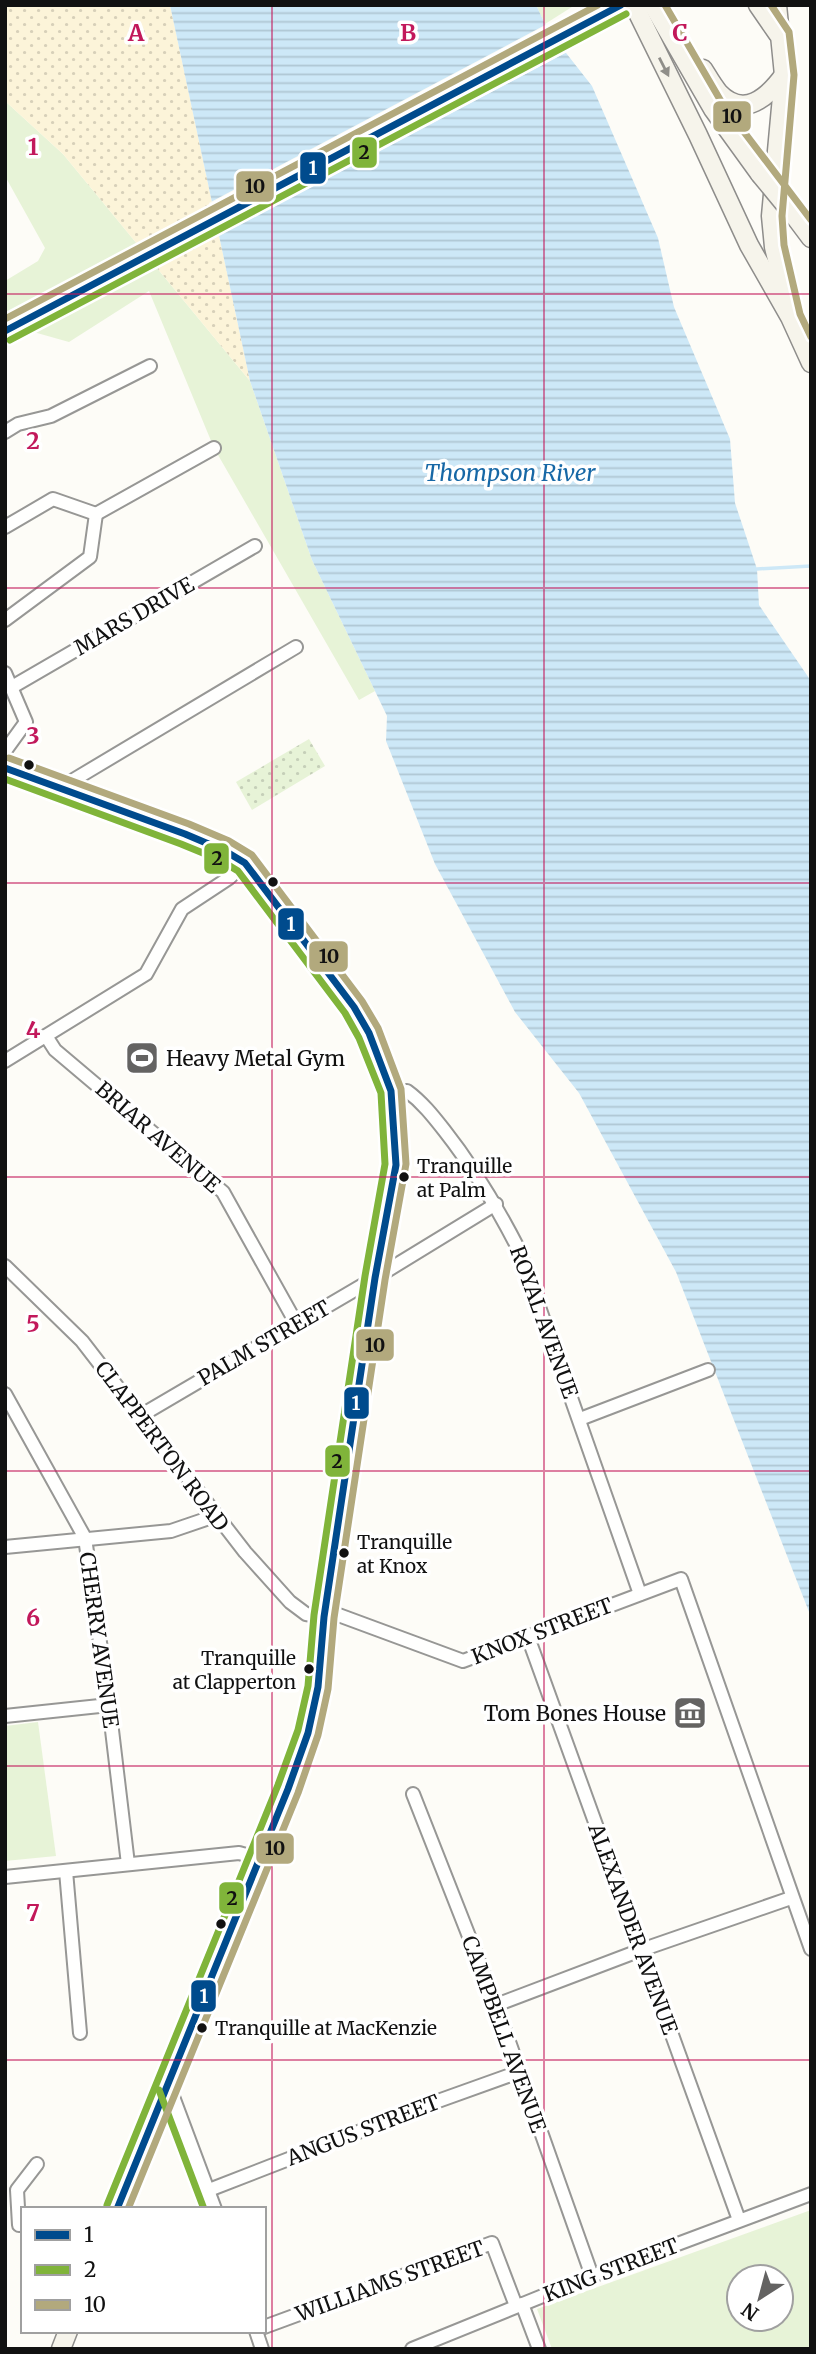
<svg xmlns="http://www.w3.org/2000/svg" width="816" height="2354" font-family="Merriweather,serif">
<defs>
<pattern id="sand-dots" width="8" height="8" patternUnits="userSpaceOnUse" patternTransform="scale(1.75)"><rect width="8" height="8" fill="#fcf4d9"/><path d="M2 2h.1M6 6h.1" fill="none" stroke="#d7d0b9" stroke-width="1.8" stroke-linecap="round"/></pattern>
<pattern id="garden-dots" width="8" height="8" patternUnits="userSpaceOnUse" patternTransform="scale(1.75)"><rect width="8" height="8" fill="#e7f3d7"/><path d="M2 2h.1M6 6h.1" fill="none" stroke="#c5cfb8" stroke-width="1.8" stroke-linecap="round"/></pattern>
<pattern id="water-rules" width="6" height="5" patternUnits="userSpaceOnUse" patternTransform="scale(1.75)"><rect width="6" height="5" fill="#cde8f7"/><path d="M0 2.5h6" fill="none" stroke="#afc6d3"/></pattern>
</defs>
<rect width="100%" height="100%" fill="#fdfcf7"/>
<g fill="#e7f3d7" fill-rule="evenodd">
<path d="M536,5H575L545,24Z"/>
<path d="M5,101L63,154L250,381L312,560L375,691L359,700L214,448L149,291L69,342L5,324V281L38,261L45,248L5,176Z"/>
<path d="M38,1722L56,1856L5,1861V1726Z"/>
<path d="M811,2210V2349H552L537,2309ZM739,2277H781V2319H739Z"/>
</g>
<path fill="url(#sand-dots)" d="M5,5H170L250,381L63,154L5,101Z"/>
<path fill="url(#garden-dots)" d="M309,739L325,766L252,810L236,782Z"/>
<path fill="url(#water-rules)" d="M170,5H536L548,30L592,86L658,238L674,307L730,439L735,503L757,569L759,605L811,681V1617L676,1272L579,1093L515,1012L435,864L386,741L387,716L312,560L250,381Z"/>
<path fill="#fdfcf7" d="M549,23L569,51L216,237L209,203Z"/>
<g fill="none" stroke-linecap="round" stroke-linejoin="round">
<path stroke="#cde8f7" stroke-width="3.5" d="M757,569L811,566"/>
<defs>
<g id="street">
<path d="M5,432L18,424L51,416L150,366"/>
<path d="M96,514L214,448"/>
<path d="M5,527L53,499L96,514"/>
<path d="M5,620L90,557L96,514"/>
<path d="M5,673L26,722L5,751"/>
<path d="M12,687L255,546"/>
<path d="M60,788L296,647"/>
<path d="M46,1036L55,1050L223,1192L296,1323"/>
<path d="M5,1061L146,974L182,909L229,878L245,863"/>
<path d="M391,1091H407C422,1102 433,1116 444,1130C474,1168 497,1207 519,1250L640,1594"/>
<path d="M5,1266L82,1341L245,1552L290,1602L306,1614L324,1617"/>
<path d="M5,1394L85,1538L109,1705L128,1864"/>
<path d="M140,1416L375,1278L496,1204"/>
<path d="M580,1419L708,1370"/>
<path d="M5,1547L171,1531L215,1516"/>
<path d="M325,1610L463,1661L681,1579L811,1949"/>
<path d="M528,1637L739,2220"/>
<path d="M5,1716L109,1705"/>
<path d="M413,1794L496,2005L592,2276"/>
<path d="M66,1871L80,2033"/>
<path d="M5,1877L239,1853L260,1859"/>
<path d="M496,2005L641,1950L791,1898"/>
<path d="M169,2086L215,2209"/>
<path d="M209,2190L438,2101L519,2072"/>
<path d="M19,2225L17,2190L37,2164"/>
<path d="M522,2304L539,2349"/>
<path d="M264,2327L492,2243L516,2306"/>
<path d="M256,2331L262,2349"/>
<path d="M412,2349L592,2276L811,2194"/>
</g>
<g id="secondary">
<path d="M634,5L698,135L749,245L790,317L811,363"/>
<path d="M653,5L713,109L760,174"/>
<path d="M758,5L778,34"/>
<path d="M777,5L784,75L771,216L774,247L787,300"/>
<path d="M703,69C708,77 713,86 719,93C744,119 768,97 784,75"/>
<path d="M793,214L811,238"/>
<path d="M5,331L621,5"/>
<path d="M5,768L185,834L225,851L245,863L354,1007L369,1033L391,1091L396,1165L375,1278L324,1617L318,1687L313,1712L308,1733L288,1789L117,2209"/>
<path d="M61,2349L68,2331"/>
</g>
</defs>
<use href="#street" stroke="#979795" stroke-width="16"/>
<use href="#secondary" stroke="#8e8d8b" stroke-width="21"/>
<use href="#street" stroke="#fffffe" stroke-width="12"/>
<use href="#secondary" stroke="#f6f4eb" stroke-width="18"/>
<defs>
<path id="secondary-bridge" d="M760,174L793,214"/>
</defs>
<use href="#secondary-bridge" stroke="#8e8d8b" stroke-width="21" stroke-linecap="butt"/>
<use href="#secondary-bridge" stroke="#f6f4eb" stroke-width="18"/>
<defs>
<g id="bus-1">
<path d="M5,331L621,5"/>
<path d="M5,768L185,834L225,851L245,863L354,1007L369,1033L391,1091L396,1165L375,1278L324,1617L318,1687L308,1733L288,1789L117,2209"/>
</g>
<g id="bus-2">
<path d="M10,340L626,14"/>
<path d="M5,779L181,844L220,860L238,871L345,1013L359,1038L381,1093L385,1164L365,1276L314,1615L308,1686L298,1730L278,1785L107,2205"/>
<path d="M159,2090L204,2209"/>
</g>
<g id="bus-3">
<path d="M665,5L722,103L811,220"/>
<path d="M771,5L789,32L794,75L782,216L784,245L800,314L811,337"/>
<path d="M5,319L598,5"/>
<path d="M9,758L189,824L229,841L252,855L362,1001L378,1028L401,1089L406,1164L385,1280L334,1618L328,1689L318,1735L298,1793L128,2209"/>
</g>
</defs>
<use href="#bus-1" stroke="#fff" stroke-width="12"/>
<use href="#bus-2" stroke="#fff" stroke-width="12"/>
<use href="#bus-3" stroke="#fff" stroke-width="12"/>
<use href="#bus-1" stroke="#004b8d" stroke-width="7"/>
<use href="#bus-2" stroke="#80b43a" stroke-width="7"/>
<use href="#bus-3" stroke="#b2a97d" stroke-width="7"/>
</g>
<defs><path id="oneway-solid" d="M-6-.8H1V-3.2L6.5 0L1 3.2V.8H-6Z" transform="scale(1.75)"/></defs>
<use fill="#8f8e89" href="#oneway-solid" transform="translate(664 67) rotate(63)"/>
<path fill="none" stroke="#c2185b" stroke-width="2" stroke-opacity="0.55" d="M272,5V2349M544,5V2349M5,294H811M5,588H811M5,883H811M5,1177H811M5,1471H811M5,1766H811M5,2060H811"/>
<defs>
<symbol id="stadium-square" viewBox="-11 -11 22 22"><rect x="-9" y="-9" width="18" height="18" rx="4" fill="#646362" stroke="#fff"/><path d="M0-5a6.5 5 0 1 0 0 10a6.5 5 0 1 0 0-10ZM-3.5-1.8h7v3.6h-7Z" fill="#fff"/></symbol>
<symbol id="museum-square" viewBox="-11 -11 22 22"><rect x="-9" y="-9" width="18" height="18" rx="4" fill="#646362" stroke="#fff"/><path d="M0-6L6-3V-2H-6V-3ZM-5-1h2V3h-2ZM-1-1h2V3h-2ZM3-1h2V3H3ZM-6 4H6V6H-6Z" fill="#fff"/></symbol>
</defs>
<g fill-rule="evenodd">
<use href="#stadium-square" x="123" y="1039" width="38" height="38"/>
<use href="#museum-square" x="671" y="1694" width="38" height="38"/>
</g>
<g fill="#111" stroke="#fff" stroke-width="2.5">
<circle cx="29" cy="765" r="6"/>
<circle cx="273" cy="882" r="6"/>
<circle cx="404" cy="1177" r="6"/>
<circle cx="344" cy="1553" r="6"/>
<circle cx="309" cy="1669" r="6"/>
<circle cx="221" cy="1924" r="6"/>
<circle cx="202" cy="2028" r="6"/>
</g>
<g text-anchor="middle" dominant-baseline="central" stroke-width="7" stroke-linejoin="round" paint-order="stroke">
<g font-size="19" fill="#111" stroke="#fff" text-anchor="start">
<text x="417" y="1166">Tranquille<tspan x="417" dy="24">at Palm</tspan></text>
<text x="357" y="1542">Tranquille<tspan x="357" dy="24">at Knox</tspan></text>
<text x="296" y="1658" text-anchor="end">Tranquille<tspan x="296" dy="24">at Clapperton</tspan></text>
<text x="215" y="2028">Tranquille at MacKenzie</text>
</g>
<g font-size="21" fill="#111" stroke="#fff">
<text transform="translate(134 616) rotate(-30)">MARS DRIVE</text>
<text transform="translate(158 1137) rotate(41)">BRIAR AVENUE</text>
<text transform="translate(544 1322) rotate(70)">ROYAL AVENUE</text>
<text transform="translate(264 1343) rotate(-30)">PALM STREET</text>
<text transform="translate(162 1446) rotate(53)">CLAPPERTON ROAD</text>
<text transform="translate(542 1631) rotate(-21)">KNOX STREET</text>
<text transform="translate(99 1640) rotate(82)">CHERRY AVENUE</text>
<text transform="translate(633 1929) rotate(70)">ALEXANDER AVENUE</text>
<text transform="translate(504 2034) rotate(70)">CAMPBELL AVENUE</text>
<text transform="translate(363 2130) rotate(-21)">ANGUS STREET</text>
<text transform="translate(611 2270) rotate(-21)">KING STREET</text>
<text transform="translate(390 2281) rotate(-20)">WILLIAMS STREET</text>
</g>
<g font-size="21" fill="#111" stroke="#fff" text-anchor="start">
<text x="166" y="1058">Heavy Metal Gym</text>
<text x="666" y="1713" text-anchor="end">Tom Bones House</text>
</g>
<g font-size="23" font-style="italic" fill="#1768a6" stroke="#fff">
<text x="510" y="472">Thompson River</text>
</g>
</g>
<g font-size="23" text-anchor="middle" font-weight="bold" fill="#c2185b" stroke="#fff" stroke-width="7" stroke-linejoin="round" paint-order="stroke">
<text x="136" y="41">A</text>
<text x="408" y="41">B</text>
<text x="680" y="41">C</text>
<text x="33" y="155">1</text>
<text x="33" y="449">2</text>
<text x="33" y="744">3</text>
<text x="33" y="1038">4</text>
<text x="33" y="1332">5</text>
<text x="33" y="1626">6</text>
<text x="33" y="1921">7</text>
</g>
<g stroke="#fff" stroke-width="2.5">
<rect x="712" y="100" width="40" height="33" rx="7" fill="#b2a97d"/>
<rect x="351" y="136" width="27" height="33" rx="7" fill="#80b43a"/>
<rect x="299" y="151" width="28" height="34" rx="7" fill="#004b8d"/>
<rect x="235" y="170" width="40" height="33" rx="7" fill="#b2a97d"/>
<rect x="203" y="842" width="27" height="33" rx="7" fill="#80b43a"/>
<rect x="277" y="907" width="28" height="34" rx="7" fill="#004b8d"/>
<rect x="308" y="940" width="41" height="33" rx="7" fill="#b2a97d"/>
<rect x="355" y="1328" width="40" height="34" rx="7" fill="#b2a97d"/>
<rect x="343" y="1386" width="27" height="34" rx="7" fill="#004b8d"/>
<rect x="324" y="1444" width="27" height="34" rx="7" fill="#80b43a"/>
<rect x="255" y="1832" width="40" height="33" rx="7" fill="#b2a97d"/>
<rect x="218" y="1881" width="27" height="34" rx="7" fill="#80b43a"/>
<rect x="190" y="1979" width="27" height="34" rx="7" fill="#004b8d"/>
</g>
<g font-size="19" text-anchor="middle" font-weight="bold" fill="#fff">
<text x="313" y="175">1</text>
<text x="291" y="931">1</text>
<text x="356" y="1410">1</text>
<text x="204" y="2003">1</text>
</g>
<g font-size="19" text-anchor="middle" font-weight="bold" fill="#111">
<text x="732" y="123">10</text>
<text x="364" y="159">2</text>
<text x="255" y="193">10</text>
<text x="217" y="865">2</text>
<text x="329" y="963">10</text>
<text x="375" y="1352">10</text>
<text x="337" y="1468">2</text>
<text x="275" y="1855">10</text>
<text x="232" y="1905">2</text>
</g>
<rect width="816" height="2354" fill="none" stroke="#111111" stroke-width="14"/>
<rect x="21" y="2207" width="245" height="126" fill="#ffffff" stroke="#a0a0a0" stroke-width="2"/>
<rect x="35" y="2230" width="35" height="10" fill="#004b8d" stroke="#a0a0a0" stroke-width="2"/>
<text x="84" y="2242" font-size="21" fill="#111111">1</text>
<rect x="35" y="2265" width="35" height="10" fill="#80b43a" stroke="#a0a0a0" stroke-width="2"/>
<text x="84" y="2277" font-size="21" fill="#111111">2</text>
<rect x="35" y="2300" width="35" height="10" fill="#b2a97d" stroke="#a0a0a0" stroke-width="2"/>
<text x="84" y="2312" font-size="21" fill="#111111">10</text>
<g transform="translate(760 2298) rotate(216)"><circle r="33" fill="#ffffff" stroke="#a0a0a0" stroke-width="2"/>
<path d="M0-5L12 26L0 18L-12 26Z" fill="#646362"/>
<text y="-10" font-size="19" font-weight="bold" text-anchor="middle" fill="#111111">N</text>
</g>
</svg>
